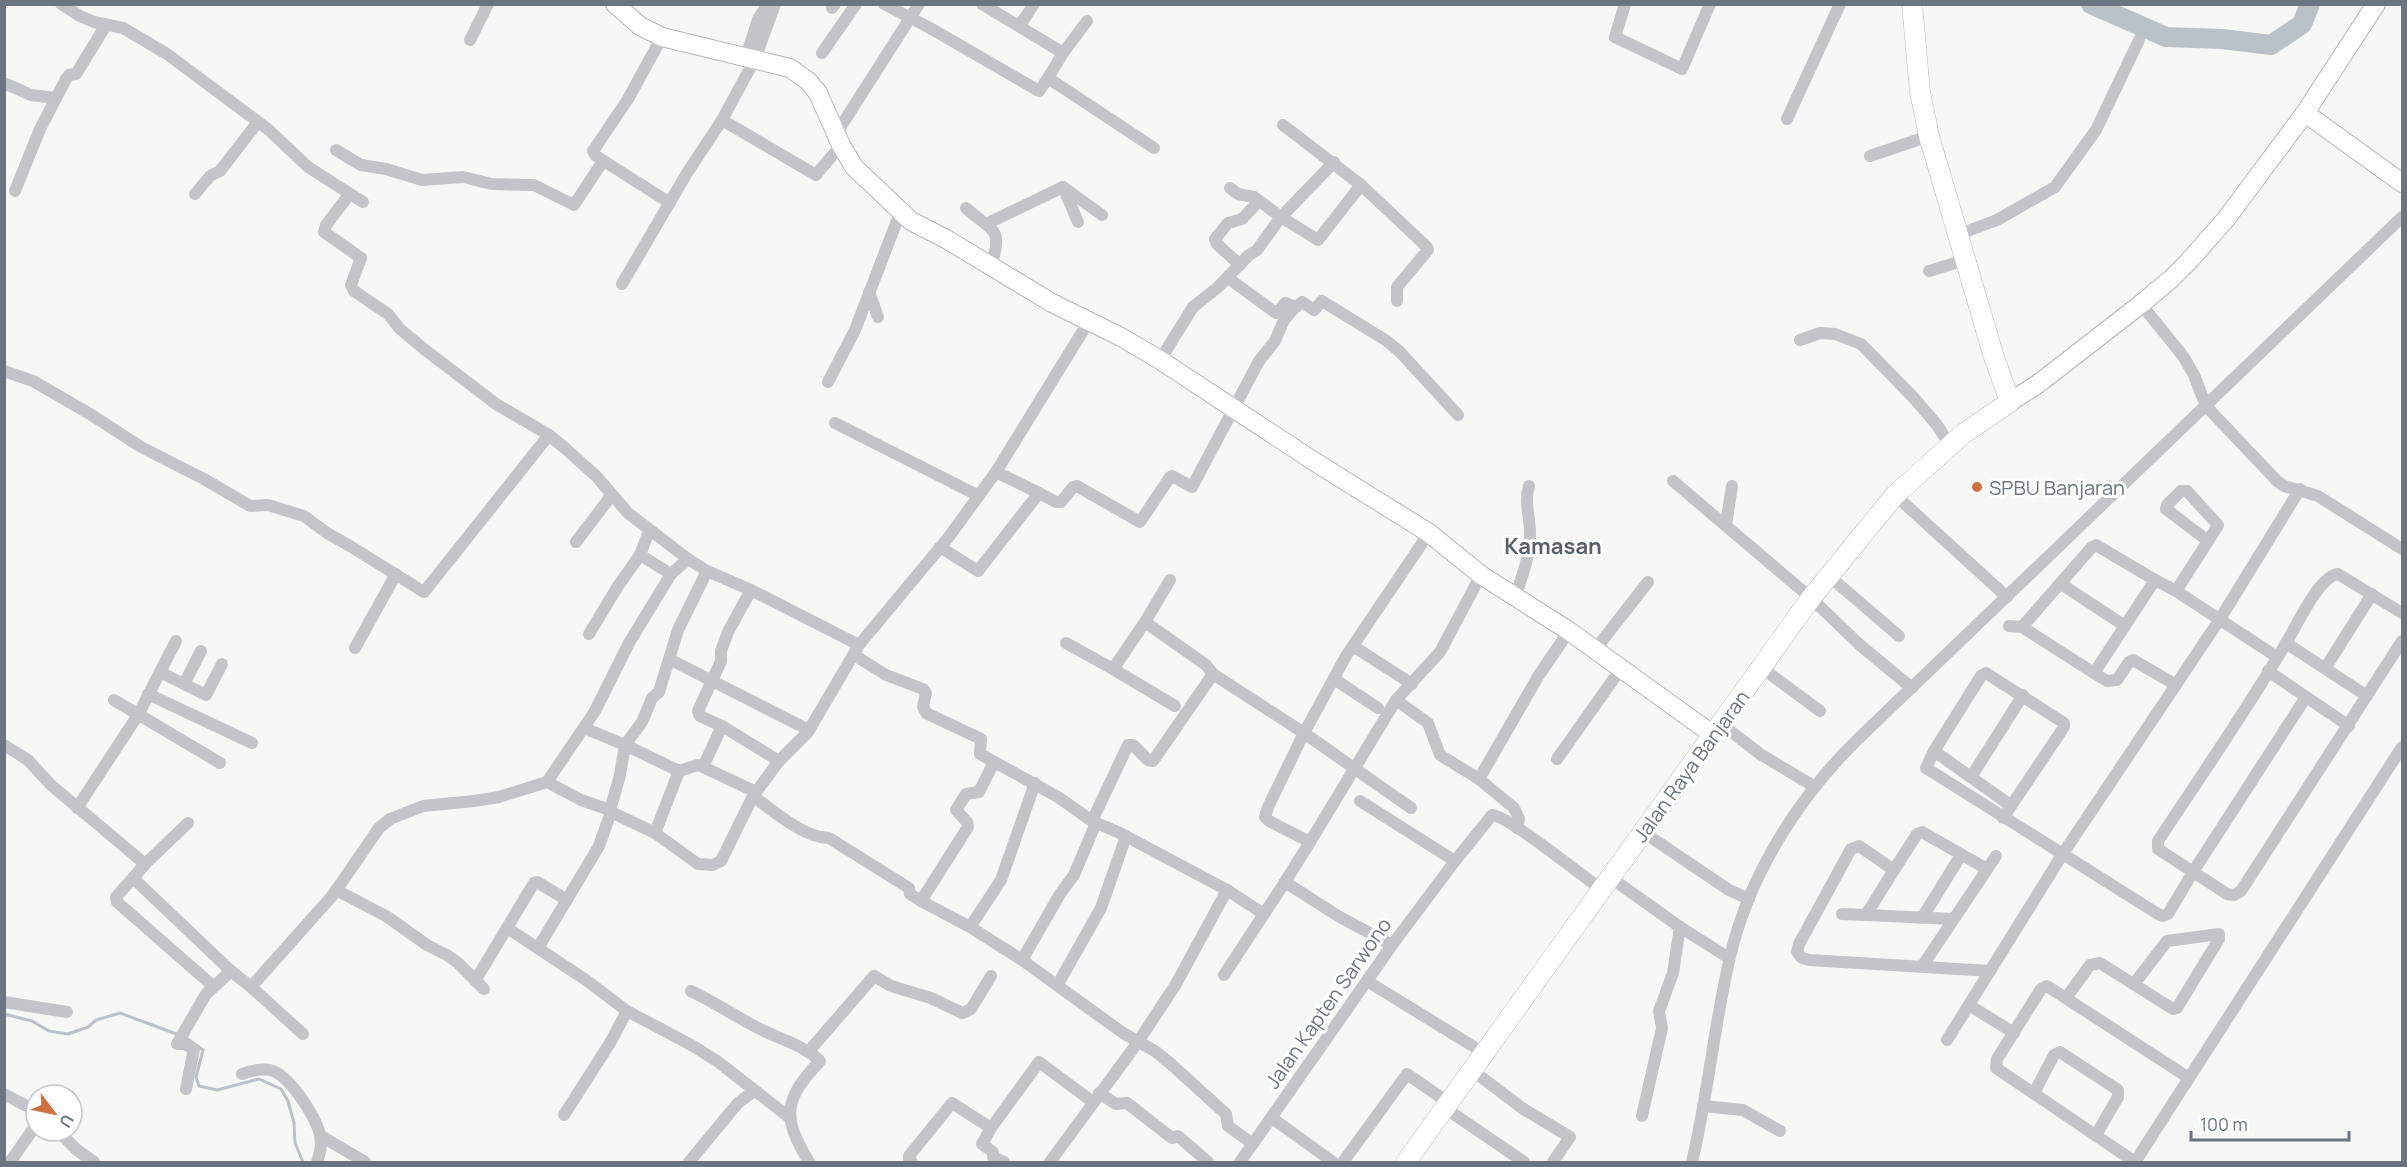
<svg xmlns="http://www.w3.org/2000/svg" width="2407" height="1167" font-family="Manrope,sans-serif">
<rect width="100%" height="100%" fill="#f7f7f5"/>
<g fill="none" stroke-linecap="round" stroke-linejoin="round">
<g stroke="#bac1c7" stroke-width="3">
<path d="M4,1014L32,1021L49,1031L68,1034L88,1027L96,1020L120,1013L179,1035"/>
<path d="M185,1037L203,1050L196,1077L199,1086L217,1090L259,1079L281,1089L288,1101L294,1123L295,1143L303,1162"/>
</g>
<path stroke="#bac1c7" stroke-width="20" d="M2091,4L2166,37L2222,39L2271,45L2302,24L2310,4"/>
<defs>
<g id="secondary">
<path d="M615,4L640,26L662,37L790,68L808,81L818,93L841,145L854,167L911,221L946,239L1052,303L1121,337L1160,360L1315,462L1429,533L1481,575L1569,631L1712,734"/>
<path d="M2305,113L2402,183"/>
<path d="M2010,402L2038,384L2141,304L2171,279L2188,262L2226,219L2305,113L2376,4"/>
</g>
<path id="primary" d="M1406,1162L1811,598L1895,495L1963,434L2010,402L1993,354L1929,136L1920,92L1912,4"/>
</defs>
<use href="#secondary" stroke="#b2b6ba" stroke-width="20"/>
<use href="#primary" stroke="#b3b6ba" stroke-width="21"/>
<g stroke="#c2c4c8" stroke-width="12">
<path d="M61,4L80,16L94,22L123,28L167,54L269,130L308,167L363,202"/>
<path d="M884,4L930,28L1039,91L1048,78"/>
<path d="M982,4L1063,53L1087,21"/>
<path d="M1625,4L1615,37L1682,69L1710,4"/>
<path d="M832,8L835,4"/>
<path d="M1020,25L1034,4"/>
<path d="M662,37L628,99L593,151L596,156L670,203"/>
<path d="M470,40L488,4"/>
<path d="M822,53L856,4"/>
<path d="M1063,53L1048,78L1154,148"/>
<path d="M746,57L758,19L768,4"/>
<path d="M4,83L31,95L56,98"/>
<path d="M1787,119L1840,4"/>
<path d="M722,120L816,175L841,145"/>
<path d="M1283,125L1361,185L1427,247L1428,250L1397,287V301"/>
<path d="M836,134L919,4"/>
<path d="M336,150L361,165L386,169L422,180L463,177L492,184L534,185L574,205L603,161"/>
<path d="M1870,156L1929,136"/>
<path d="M1063,187L1078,222"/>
<path d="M1230,188L1238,194L1254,197L1281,217L1334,162"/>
<path d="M15,191L40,129L66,79L69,75L76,74L106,25"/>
<path d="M195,194L210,176L220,171L258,122"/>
<path d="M349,195L326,225L324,232L361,258L351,285L354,291L388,314L400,329L424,349L496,404L549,435L566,449L596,476L628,513L688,559L707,571"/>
<path d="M966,208C992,232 1004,226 991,266"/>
<path d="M986,224L1063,187L1102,215"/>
<path d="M1957,235L1997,220L2055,187L2096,130L2139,40"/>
<path d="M1240,265L1217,244L1215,239L1228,223L1242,219L1259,201"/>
<path d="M1929,271L1965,260"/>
<path d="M1228,278L1276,313H1278L1285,303L1296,307L1302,302L1314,310L1322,301L1387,341L1400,352L1458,415"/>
<path d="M622,284L687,173L722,120L755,59L775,4"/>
<path d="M869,292L878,317"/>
<path d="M2141,304L2183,356L2194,375L2206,406L2277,481L2284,486L2318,496L2402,549"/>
<path d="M1800,340L1820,333L1835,334L1861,344L1913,397L1937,425L1950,445"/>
<path d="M1160,360L1193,307L1217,288L1249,255L1257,250L1281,217L1318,240L1361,185"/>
<path d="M4,371L33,381L90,414L141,447L204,479L250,506L268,505L304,516L327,533L350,546L424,592L549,435"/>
<path d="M828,382L855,330L900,213"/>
<path d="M835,423L979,496"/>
<path d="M996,472L1039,493"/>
<path d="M1673,481L1811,598L1861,646L1912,688"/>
<path d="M1895,495L2007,597"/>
<path d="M1726,525L1732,486"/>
<path d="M2208,541L2166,509L2167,505L2181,491H2187L2218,525L2217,527L2176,591L2277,657"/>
<path d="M576,542L611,496"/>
<path d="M940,547L978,571L1039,493L1056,502H1061L1073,487L1077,486L1140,522L1170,477L1172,476L1192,487L1259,361L1275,341L1284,320L1295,307"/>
<path d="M640,555L671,574L688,559"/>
<path d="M1829,576L1899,636"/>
<path d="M1170,580L1145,622L1206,665L1213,674"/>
<path d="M2155,580L2176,591"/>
<path d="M2061,584L2125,626"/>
<path d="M751,590L728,632L721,651V661L698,711L700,716L722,726L703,767L698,765L679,771L625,745L642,722L652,698L659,692L678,630L707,571L751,590L859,645L948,538L996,472L1089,321"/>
<path d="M1515,598C1522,577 1530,556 1530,533C1530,517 1524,503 1529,486"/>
<path d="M2402,613L2338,574C2319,577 2299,621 2289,638C2249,707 2202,774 2158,841V849L2227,894L2234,895L2241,891L2402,641"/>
<path d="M2009,626L2022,627L2092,547L2096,545L2155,580L2094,673L2022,627"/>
<path d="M589,634L618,586L640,555L649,531"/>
<path d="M1066,643L1113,669L1145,622"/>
<path d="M2286,643L2367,696"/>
<path d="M1353,646L1412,684"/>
<path d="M355,648L396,574"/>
<path d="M1594,651L1648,582"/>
<path d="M854,655L886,675L923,689L926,693L923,706L926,713L981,739L980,754L1058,797L1092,821"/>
<path d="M671,660L809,730"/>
<path d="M2326,667L2372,594"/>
<path d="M1762,668L1820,711"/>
<path d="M1113,669L1175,706"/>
<path d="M2268,671L2349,726"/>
<path d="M160,672L206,695L222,664"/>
<path d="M2094,673L2107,681L2117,680L2129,662L2133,660L2176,685"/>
<path d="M1334,679L1378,708"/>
<path d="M184,684L201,651"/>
<path d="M148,694L252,743"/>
<path d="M114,700L220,763"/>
<path d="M1396,700L1428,723L1440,755L1479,779L1514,808L1519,819L1517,828"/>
<path d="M1720,723L1760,754L1815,787"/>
<path d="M722,726L779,761"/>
<path d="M584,728L625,745L620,775L610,810L611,812L655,833L698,864L713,865L721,861L753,796L779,761L808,732L859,645"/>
<path d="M4,745L28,760L51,785L145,864L133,878L231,971L251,987L333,895L379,828L390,819L423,806L474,801L499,797L547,782L595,711L629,643L671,574"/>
<path d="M1934,751L2010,805"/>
<path d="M1557,759L1620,670"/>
<path d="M703,767L756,792"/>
<path d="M1971,777L2023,695"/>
<path d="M1479,779L1539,675L1569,631"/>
<path d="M547,782L581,800L610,810"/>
<path d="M753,796C772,810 804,838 829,838L909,888L910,894L921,901L968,827L967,822L956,810L966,794L979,792L994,762"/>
<path d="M1360,801L1455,861"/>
<path d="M77,808L138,715L176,641"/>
<path d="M2003,818L2064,727V723L1986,673L1981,676L1934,751L1926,768L2158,914L2163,916L2168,914L2193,872L2306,697"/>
<path d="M1643,832L1729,890L1749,899"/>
<path d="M655,833L679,771"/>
<path d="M1310,842L1396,700L1440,652L1481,575"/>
<path d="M145,864L188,823"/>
<path d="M1987,869L1922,832L1917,834L1894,870L1859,846L1851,849L1799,944L1797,952L1802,958L1809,960L1990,971"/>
<path d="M1894,870L1866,915L1953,919"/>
<path d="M133,878L116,897L117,902L213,986"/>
<path d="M1611,878L1680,927L1729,958"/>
<path d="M1285,882L1310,842L1269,821L1265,817L1268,807L1304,733L1346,656L1429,533"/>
<path d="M336,890L386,916L427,945L447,955L458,963L484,989"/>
<path d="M1227,890L1120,833L1092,821L1128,745H1133L1148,760L1153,761L1213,674L1304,733L1411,808"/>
<path d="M921,901L970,927L1022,960L1123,1033L1155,1051L1172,1065L1226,1114L1228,1126L1253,1144"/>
<path d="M1842,914L1866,915"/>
<path d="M1922,918L1961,855"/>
<path d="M970,927L1001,880L1035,783"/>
<path d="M507,928L586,980L627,1011L693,1046L717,1061L790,1118"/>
<path d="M538,948L599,846L611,812"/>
<path d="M1022,960L1060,894L1074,875L1096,823"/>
<path d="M1923,965L1996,856"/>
<path d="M1224,975L1285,882L1338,916L1392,945"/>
<path d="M475,981L534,883L537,882L567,900"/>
<path d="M1367,981L1484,1053"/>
<path d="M1058,984L1101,908L1126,836"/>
<path d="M251,987L303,1034"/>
<path d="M691,991C714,1002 735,1016 758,1028C779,1039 802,1044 820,1061C783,1100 782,1117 809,1162"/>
<path d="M2066,998L2090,965L2100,963L2173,1009L2177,1008L2219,939V934L2167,941L2134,984"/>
<path d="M4,1002L67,1012"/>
<path d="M1969,1005L2014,1033"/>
<path d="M1947,1040L2062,855L2220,619L2300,489"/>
<path d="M809,1051L874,976L891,986L931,998L962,1013L971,1009L991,976"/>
<path d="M1472,1070L1522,1108L1570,1137L1553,1162"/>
<path d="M242,1074C251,1071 261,1068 270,1070C289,1074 316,1117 320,1135C322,1144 320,1154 317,1162"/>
<path d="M186,1089L194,1049L184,1044H177L206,994L231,971"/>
<path d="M1099,1093L1116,1104L1127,1103L1172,1138L1178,1136L1208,1162"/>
<path d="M2034,1093L2054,1055L2060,1052L2118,1090V1097L2096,1135"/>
<path d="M4,1094L36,1111"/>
<path d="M1703,1106L1743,1110L1780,1131"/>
<path d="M1445,1108L1524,1162"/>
<path d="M564,1115L610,1043L627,1011"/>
<path d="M1642,1116L1662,1028L1659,1011L1673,973L1680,927"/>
<path d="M1272,1118L1333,1162"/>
<path d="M991,1128L1039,1062L1093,1102"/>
<path d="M58,1131L77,1150L94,1162"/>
<path d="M321,1136L365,1162"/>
<path d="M10,1162L36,1125"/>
<path d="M689,1162L738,1103L754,1091"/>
<path d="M912,1162L909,1160V1156L952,1103L991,1128L982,1144L993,1152V1157L1004,1162"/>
<path d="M1050,1162L1138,1042L1176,984L1227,890L1264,914"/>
<path d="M1240,1162L1392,945L1455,861L1492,815C1507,815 1584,877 1602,890"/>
<path d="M1343,1162L1407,1074L1449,1103"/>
<path d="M1692,1162C1708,1095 1714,1025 1730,957C1749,875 1798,798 1857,740L2402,217"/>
<path d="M2135,1162L2402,747"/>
<path d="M2135,1162L1996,1068L1997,1059L2041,989L2047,986L2189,1078"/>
</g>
<use href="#secondary" stroke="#fff" stroke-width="18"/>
<use href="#primary" stroke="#fff" stroke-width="20"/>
</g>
<circle fill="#cc7040" stroke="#fff" stroke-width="2" cx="1977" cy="487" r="6"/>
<g text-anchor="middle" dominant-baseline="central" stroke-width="6" stroke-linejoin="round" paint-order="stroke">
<g font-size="20" fill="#6b7582" stroke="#fff" text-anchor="start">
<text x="1989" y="487">SPBU Banjaran</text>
</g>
<g font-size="20" fill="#6b7582" stroke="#fff">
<text transform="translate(1691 766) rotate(-54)">Jalan Raya Banjaran</text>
<text transform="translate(1328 1003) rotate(-55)">Jalan Kapten Sarwono</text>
</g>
<g font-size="22" font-weight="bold" fill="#575f68" stroke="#fff">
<text x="1553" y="546">Kamasan</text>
</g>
</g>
<rect width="2407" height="1167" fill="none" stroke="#6b7582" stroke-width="12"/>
<g transform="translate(54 1113) rotate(122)"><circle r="28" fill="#ffffff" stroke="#c4c8cd" stroke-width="1.5"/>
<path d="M0-4.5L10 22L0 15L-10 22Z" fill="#cc7040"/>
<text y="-9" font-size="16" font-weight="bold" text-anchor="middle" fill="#6b7582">U</text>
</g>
<path d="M2191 1131v9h158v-9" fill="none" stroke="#6b7582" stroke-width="3"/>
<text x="2200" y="1131" font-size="18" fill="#6b7582" stroke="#ffffff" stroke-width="4.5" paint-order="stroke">100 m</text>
</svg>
